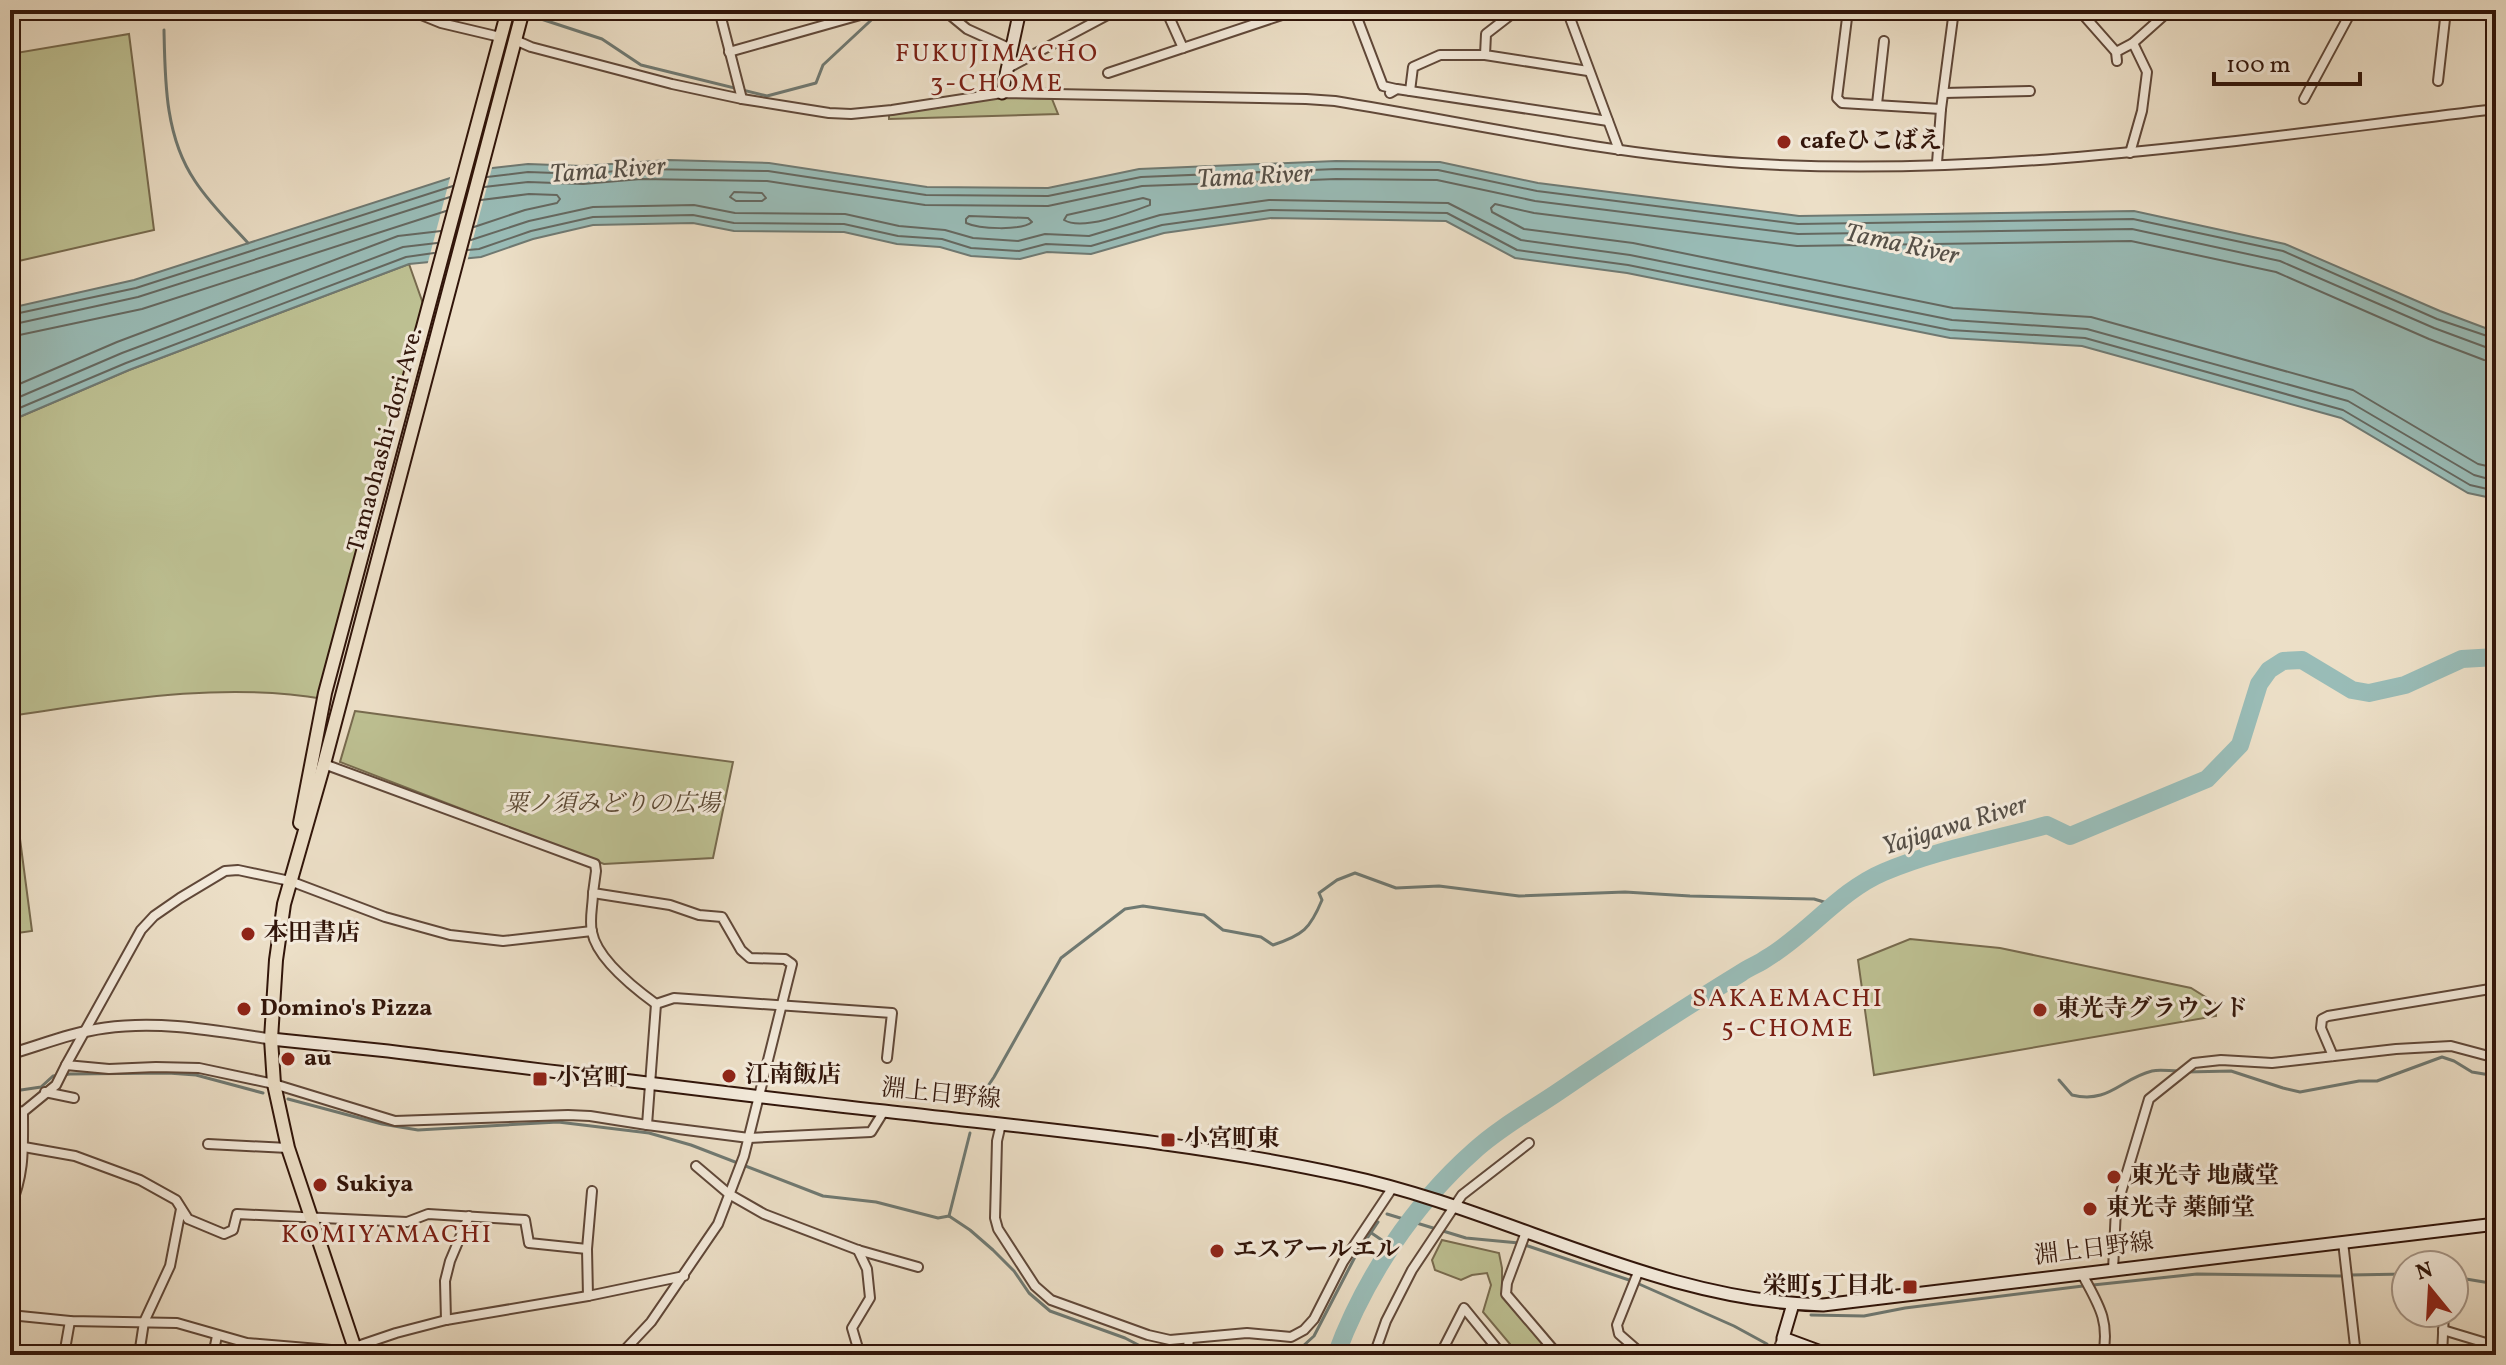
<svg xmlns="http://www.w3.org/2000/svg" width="2506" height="1365" font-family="Vollkorn,'Noto Serif JP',serif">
<rect width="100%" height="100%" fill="#ecdfc7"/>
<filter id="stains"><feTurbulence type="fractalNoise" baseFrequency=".0025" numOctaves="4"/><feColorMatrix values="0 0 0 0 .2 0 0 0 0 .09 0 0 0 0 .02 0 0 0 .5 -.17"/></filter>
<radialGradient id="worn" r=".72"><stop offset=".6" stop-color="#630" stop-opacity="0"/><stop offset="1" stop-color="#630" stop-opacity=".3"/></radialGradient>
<g fill="#bdc092" stroke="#776a4e" stroke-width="2">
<path d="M129,34L154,230L10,263V54Z"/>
<path d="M999,97L1052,99L1058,114L889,119V115Z"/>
<path d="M409,264L426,312L324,699C220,681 113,701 10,716V421L129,370Z"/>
<path d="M355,711L733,762L713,858L604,864L340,762Z"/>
<path d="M10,793H14L32,931L10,934Z"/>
<path d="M1910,939L2000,948L2191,988L2215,1003L2216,1016L1874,1075L1858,960Z"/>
<path d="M1442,1240L1499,1253L1502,1268V1291L1554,1355H1508L1510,1344L1483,1312L1491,1285L1487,1273L1472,1275L1461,1280L1435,1270L1432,1260Z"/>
</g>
<path fill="#99bcb7" stroke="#6f7972" stroke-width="2" d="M669,160L769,163L927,187L1048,188L1139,169L1336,161L1440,162L1538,183L1799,216L2134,211L2285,244L2440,311L2496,332V499L2468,493L2341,418L2082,346L1950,338L1627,273L1515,258L1446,221L1271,218L1164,233L1091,254L1047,252L1020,259L971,256L940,247L897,244L844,232L734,231L693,223L593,225L533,239L481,257L409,264L129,370L10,421V308L134,280L475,170L528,164L582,166Z"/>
<path fill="#ecdfc7" d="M493,164L467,262L427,266L451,174L474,166Z"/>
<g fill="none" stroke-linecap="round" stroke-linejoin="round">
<g stroke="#656860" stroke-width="2">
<path d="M487,177L528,172L582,174L640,169L768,171L926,195L1048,196L1141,177L1336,169L1438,170L1537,191L1798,224L2133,219L2283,251L2437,319L2496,339"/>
<path d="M484,187L528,182L583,184L641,179L767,181L925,205L1048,206L1142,186L1336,179L1437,180L1535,201L1798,234L2132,229L2280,261L2434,328L2488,348L2496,349"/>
<path d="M734,192L762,193L766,198L762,201H736L730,197Z"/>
<path d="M1143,198L1150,200V205C1129,213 1082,231 1064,220L1067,215Z"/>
<path d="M969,216L1028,218L1032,222C1021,231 979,229 966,223V219Z"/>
<path d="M474,227L525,210L557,203L560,199L557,195L529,194L481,200"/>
<path d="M471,240L529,221L593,207L694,205L735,213L845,214L899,226L945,230L973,238L1018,241L1045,234L1089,236L1160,215L1269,200L1448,203L1521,240L1630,255L1952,320L2087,329L2348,401L2474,475L2496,481"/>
<path d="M468,250L479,249L531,231L593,217L693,215L734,223L844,224L898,236L942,239L971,248L1019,251L1046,244L1091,246L1162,225L1270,210L1447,213L1517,250L1628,265L1950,330L2085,338L2343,410L2470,485L2496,491"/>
<path d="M10,315L136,288L453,186"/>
<path d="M10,325L138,297L450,197"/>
<path d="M10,337L142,309L446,211"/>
<path d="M2496,361L2484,360L2429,339L2276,272L2131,241L1797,246L1534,213L1495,204L1491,208L1492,212L1524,229L1633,243L1953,308L2091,317L2353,390L2478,464L2496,468"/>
<path d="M10,388L117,342L398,236L441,231"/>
<path d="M10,401L122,353L403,247L437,243"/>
<path d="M10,412L126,363L406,257L434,253"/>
</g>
<g stroke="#6f7972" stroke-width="3">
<path d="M462,10L479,14L501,16"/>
<path d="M525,17L538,18L602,39L641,65L767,96L816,83L823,65L882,10"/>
<path d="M164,30C165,81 165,137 195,181C210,204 230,223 248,243"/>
<path d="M2186,1072L2231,1071L2283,1088L2300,1092L2359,1081H2377L2442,1057L2454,1061L2472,1072L2496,1076"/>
<path d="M2059,1080L2072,1095C2109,1104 2120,1079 2152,1071C2160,1069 2169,1071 2178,1071"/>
<path d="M10,1086L21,1090L41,1087L53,1076L70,1074L168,1073L196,1075L263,1093"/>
<path d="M288,1099L382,1124L418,1130L558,1122L649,1133L691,1145L823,1196L876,1202L938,1218L949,1216"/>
<path d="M976,1104L994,1077L1061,958L1125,909L1143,906L1204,915L1223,930L1261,937L1273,945C1303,935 1310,929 1322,900L1319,893L1337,880L1355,873L1396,888L1439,886L1519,896L1625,892L1690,896L1814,899L1834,905"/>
<path d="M1387,1214L1466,1238L1519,1243"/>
<path d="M949,1216L970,1230L993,1250L1014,1271L1029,1293L1050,1311L1125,1338L1146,1349L1175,1354L1276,1351L1302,1347L1314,1336L1356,1255L1378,1222"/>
<path d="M949,1216L970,1133"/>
<path d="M1370,1232L1392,1247"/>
<path d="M1525,1245L1632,1281"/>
<path d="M2350,1275L2406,1274"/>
<path d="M2454,1277L2496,1284"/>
<path d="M1639,1284L1734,1326L1767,1344"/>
<path d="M2093,1285L2197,1274L2341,1276"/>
<path d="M1811,1315L1864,1316L1905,1308L2083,1286"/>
<path d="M1789,1350L1802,1355"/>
</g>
<path stroke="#99bcb7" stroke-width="18" d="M1336,1355C1364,1279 1413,1205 1474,1151C1499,1128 1530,1111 1558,1092C1618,1051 1679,1011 1741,973C1749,967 1759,964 1767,958C1809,933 1839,891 1884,872C1936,850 1993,840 2047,825L2070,836L2207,779L2240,745L2259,684L2269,670L2283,661L2302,660L2352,690L2369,693L2405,685L2462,659L2496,657"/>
<defs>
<g id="minor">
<path d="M409,10L441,23L500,37"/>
<path d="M719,10L742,99"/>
<path d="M944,10L967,29L1011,49"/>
<path d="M1166,10L1183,48"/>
<path d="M1354,10L1383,86L1396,89"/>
<path d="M1517,10L1486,34L1485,55L1588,71"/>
<path d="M1567,10L1619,150"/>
<path d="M1848,10L1837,98L1842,103L1941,109"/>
<path d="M2079,10L2116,52L2117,61"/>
<path d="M515,40L531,47L672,84L742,99L829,113L851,114L892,110L1002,93L1306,99L1335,101C1470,123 1605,154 1742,163C1995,179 2245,139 2496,109"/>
<path d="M729,52L878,10"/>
<path d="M2116,52L2133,43L2170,10"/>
<path d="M1006,69L1117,10"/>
<path d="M1108,73L1297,10"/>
<path d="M2438,81L2446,10"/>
<path d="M1410,91L1413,67L1440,55H1485"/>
<path d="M1390,93L1397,89L1608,121"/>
<path d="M1944,93L2030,91"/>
<path d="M2304,99L2352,10"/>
<path d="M1877,104L1884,41"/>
<path d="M2130,153L2142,111L2147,72L2133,43"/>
<path d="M1937,163L1941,109L1954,10"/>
<path d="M324,764L595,864L596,871L593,893L670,905L699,915L722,917L741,950L750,958L785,959L792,964L744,1156L718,1224L651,1322L620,1355"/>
<path d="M593,893C593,905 589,920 592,932C597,959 634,988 656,1004"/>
<path d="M592,931L503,941L450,935L385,917L290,881L238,870L225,871L180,898L154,916L141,930L66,1065L109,1069L156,1067L199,1068L274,1084L395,1121L568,1115L590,1116L647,1125L656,1004"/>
<path d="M656,1004L674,998L892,1013L887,1058"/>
<path d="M2333,1056L2321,1028L2322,1019L2328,1016L2496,988"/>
<path d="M45,1092L74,1098"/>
<path d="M10,1109L23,1112"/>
<path d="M1001,1124L997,1141L995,1218L998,1229L1035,1286L1051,1300L1148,1335L1170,1340L1247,1333L1291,1337L1304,1330L1314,1319L1343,1262L1393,1187"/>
<path d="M647,1125L749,1138L871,1132L884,1111"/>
<path d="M208,1144L288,1148"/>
<path d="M24,1147L75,1156L140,1180L176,1200L188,1219L224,1234L233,1230L237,1214L407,1222L428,1214L525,1220L529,1243L587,1249"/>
<path d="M696,1166L729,1194L764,1214L858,1250L918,1267"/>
<path d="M10,1208C25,1173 23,1148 23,1112L56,1085L66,1065"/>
<path d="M1526,1232L1507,1283L1506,1294L1558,1355"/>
<path d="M2343,1242L2356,1355"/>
<path d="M858,1250L867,1269L870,1298L852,1328L860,1355"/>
<path d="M1639,1270L1617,1325L1619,1334L1643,1355"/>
<path d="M2113,1270L2116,1209L2149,1099L2194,1063L2221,1060L2272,1063L2396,1049L2451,1046L2496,1058"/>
<path d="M2082,1274C2098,1304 2110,1320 2103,1355"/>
<path d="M588,1296L587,1249L592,1191"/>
<path d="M10,1315L70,1321L177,1323L247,1343L343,1351L396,1333L446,1320L588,1296L684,1276"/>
<path d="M446,1320L445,1281L450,1261L469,1216"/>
<path d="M2443,1330L2496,1346"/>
<path d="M64,1355L70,1321"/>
<path d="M139,1355L144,1322L170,1266L181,1209"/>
<path d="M213,1355L217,1336"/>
<path d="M1187,1355L1189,1339"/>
<path d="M1374,1355L1386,1321L1412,1270L1462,1195L1529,1143"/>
<path d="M1440,1355L1464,1308L1499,1351L1498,1355"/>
<path d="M2442,1355L2444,1313"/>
</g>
<g id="tertiary">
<path d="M10,1054C41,1045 73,1032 105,1028C161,1020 216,1031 271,1039"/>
<path d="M1777,1355L1783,1338"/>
</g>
<g id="secondary">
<path d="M1002,93L1020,10"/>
<path d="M271,1039L388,1051C554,1071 719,1093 884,1111C1038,1129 1192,1142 1343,1175C1505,1209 1655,1301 1823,1305L2496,1224"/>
<path d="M1793,1304L1783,1338L1829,1355"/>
</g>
<g id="primary">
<path d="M300,823L325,693L508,10"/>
<path d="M357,1355L288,1148L274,1084L271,1039L276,960L284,904L324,764L523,10"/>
</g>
</defs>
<use href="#minor" stroke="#604839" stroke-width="12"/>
<use href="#tertiary" stroke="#604839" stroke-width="13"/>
<use href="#secondary" stroke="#31150a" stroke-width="15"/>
<use href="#primary" stroke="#31150a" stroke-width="16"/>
<use href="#minor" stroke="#f3eadb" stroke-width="8"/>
<use href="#tertiary" stroke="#f3eadb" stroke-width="9"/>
<use href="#secondary" stroke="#f3eadb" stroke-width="11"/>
<use href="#primary" stroke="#ecdfc7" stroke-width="12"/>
</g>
<g fill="#8f2418" stroke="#f3eadb" stroke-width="3">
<circle cx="1784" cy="142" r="8"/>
<circle cx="248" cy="934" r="8"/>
<circle cx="244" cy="1009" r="8"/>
<circle cx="2040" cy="1010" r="8"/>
<circle cx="288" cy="1059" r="8"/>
<circle cx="729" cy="1076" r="8"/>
<rect x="532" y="1071" width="16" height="16" rx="4"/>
<rect x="1160" y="1132" width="16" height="16" rx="4"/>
<circle cx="2114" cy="1177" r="8"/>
<circle cx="320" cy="1185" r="8"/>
<circle cx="2090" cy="1209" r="8"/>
<circle cx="1217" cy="1251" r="8"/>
<rect x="1902" y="1279" width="16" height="16" rx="4"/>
</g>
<g text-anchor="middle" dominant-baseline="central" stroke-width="6" stroke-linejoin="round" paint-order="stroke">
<g font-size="24" font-weight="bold" fill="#31150a" stroke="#f3eadb" text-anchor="start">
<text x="1800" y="142">cafeひこばえ</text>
<text x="264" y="934">本田書店</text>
<text x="260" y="1009">Domino's Pizza</text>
<text x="2056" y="1010">東光寺グラウンド</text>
<text x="304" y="1059">au</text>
<text x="745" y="1076">江南飯店</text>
<text x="556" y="1079">小宮町</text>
<text x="1184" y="1140">小宮町東</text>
<text x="2130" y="1177">東光寺 地蔵堂</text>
<text x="336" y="1185">Sukiya</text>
<text x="2106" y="1209">東光寺 薬師堂</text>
<text x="1233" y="1251">エスアールエル</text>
<text x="1894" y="1287" text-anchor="end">栄町5丁目北</text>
</g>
<g font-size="24" fill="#31150a" stroke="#f3eadb">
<text transform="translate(386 440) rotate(-75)">Tamaohashi-dori Ave.</text>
<text transform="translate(941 1095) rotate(6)">淵上日野線</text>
<text transform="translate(2094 1250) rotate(-7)">淵上日野線</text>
</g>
<g font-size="24" font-style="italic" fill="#5b4833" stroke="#f3eadb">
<text x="612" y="805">粟ノ須みどりの広場</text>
</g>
<g font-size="26" letter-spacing="2" fill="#7a1f14" stroke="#f3eadb">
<text x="997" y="54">FUKUJIMACHO<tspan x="997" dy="30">3-CHOME</tspan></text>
<text x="1788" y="999">SAKAEMACHI<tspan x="1788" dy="30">5-CHOME</tspan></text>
<text x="387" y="1235">KOMIYAMACHI</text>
</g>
<g font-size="26" font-style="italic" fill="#554f47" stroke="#f3eadb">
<text transform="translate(608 171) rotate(-4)">Tama River</text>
<text transform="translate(1255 177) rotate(-3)">Tama River</text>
<text transform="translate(1902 245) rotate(12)">Tama River</text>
<text transform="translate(1955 826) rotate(-17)">Yajigawa River</text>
</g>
</g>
<rect width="2506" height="1365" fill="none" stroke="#ecdfc7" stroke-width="40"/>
<rect x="12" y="12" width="2482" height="1341" fill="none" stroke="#31150a" stroke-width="4"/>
<rect x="20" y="20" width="2466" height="1325" fill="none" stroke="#31150a" stroke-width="2"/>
<g transform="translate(2430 1289) rotate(342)"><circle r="38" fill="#f3eadb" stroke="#a59587" stroke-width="2"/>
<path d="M0-6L14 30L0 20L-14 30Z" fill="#8f2418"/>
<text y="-12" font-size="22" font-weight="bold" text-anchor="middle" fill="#31150a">N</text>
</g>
<path d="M2214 72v12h146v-12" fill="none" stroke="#31150a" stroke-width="4"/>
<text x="2226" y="72" font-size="24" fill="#31150a" stroke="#f3eadb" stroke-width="6" paint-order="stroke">100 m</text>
<rect width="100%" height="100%" filter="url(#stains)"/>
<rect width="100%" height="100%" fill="url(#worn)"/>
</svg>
